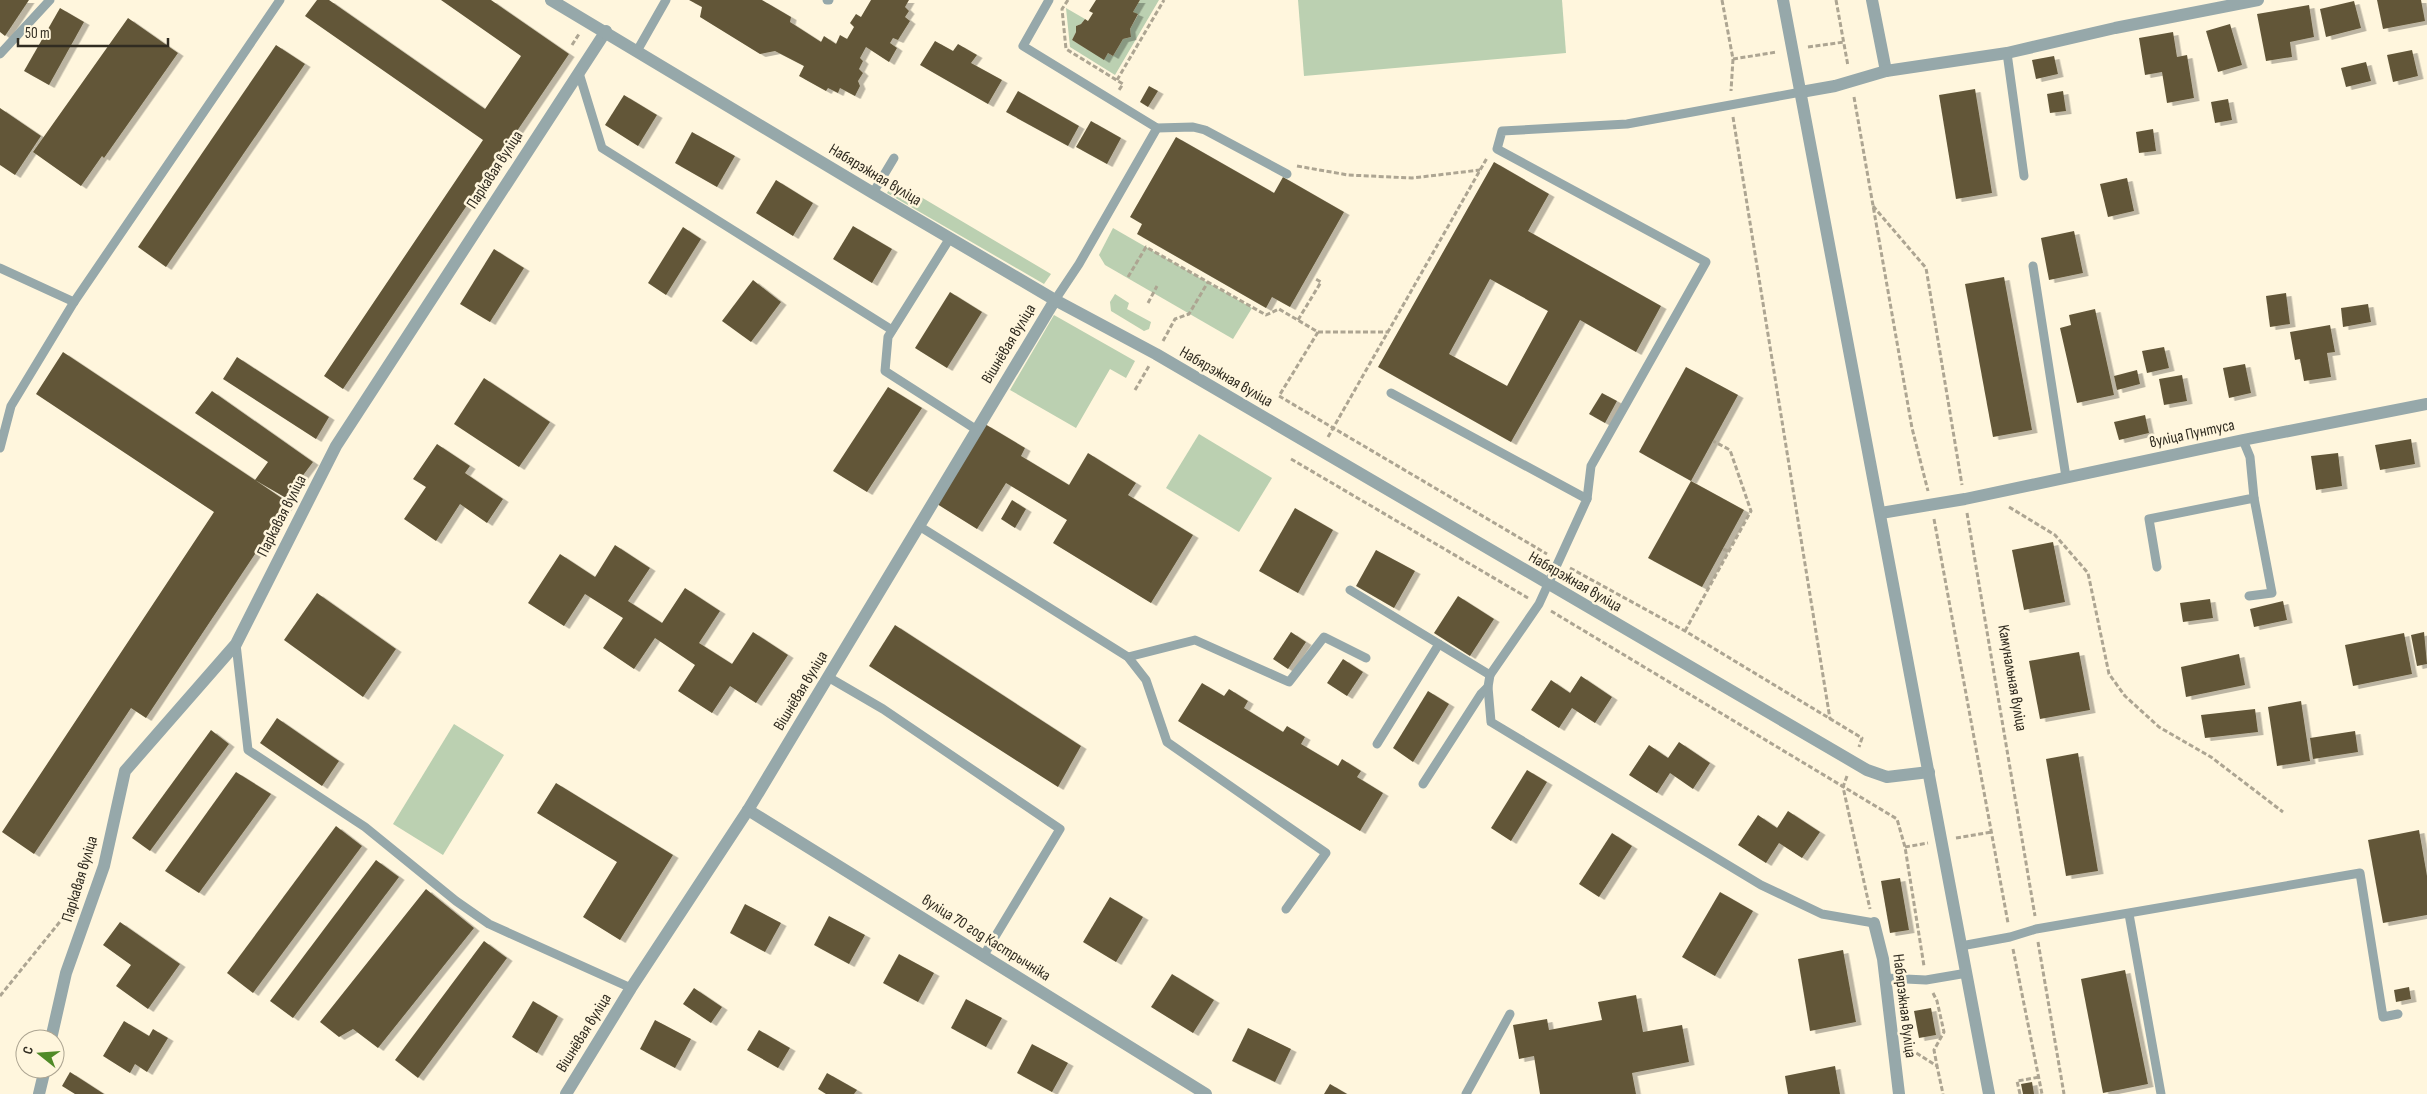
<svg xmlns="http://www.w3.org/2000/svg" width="2427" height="1094" font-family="'Sofia Sans Condensed',sans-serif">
<defs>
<filter id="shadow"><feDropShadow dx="5.5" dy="3" stdDeviation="0" flood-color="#0004"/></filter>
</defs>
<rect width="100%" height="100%" fill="#fff6dd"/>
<g fill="#bbd0b1">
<path d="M1140,0H1159L1115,75L1070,47L1066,8L1085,19L1081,24L1076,26V32L1072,40L1104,59L1108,53L1113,56L1123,39L1131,37L1130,29L1138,15L1133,12Z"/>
<path d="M1298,0H1562L1566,53L1304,76Z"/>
<path d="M894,181L1051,274L1044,284L887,193Z"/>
<path d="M1113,228L1252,308L1233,339L1105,265L1099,255Z"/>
<path d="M1115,294L1129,303L1127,309L1151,322L1149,329L1144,331L1111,311L1110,302Z"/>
<path d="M1054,315L1135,361L1126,378L1110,369L1076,428L1010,390Z"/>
<path d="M1199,434L1272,478L1239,532L1166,488Z"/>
<path d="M454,724L504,755L443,855L393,824Z"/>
</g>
<g fill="#625739" fill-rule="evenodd" filter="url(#shadow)">
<path d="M0,0H29L5,36L0,32Z"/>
<path d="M317,0H329L485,109L521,56L441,0H491L569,54L343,389L324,376L483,140L305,16Z"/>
<path d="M689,0H762L791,17L790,22L821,42L824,36L836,44L840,35L847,39L854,27L850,23L856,14L861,17L871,0H909L905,7L909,11L905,17L910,21L898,40L893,38L890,43L897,48L889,62L866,47L860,58L863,61L859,69L863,73L858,81L860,86L855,96L840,88L838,93L828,88L826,91L799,76L804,66L775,51L760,54L700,17L702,7Z"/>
<path d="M1096,0H1140L1133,12L1138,14L1130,29L1131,37L1123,39L1113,56L1108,53L1104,60L1072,40L1076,32V26L1081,24L1085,19L1088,21L1093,13L1089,11Z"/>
<path d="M2377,0H2421L2425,21L2383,29Z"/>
<path d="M2354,1L2361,28L2326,37L2320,9Z"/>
<path d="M2309,5L2314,37L2290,42L2292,57L2266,61L2257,14Z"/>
<path d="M60,8L84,22L49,85L24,71Z"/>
<path d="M128,18L178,53L104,158L102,156L81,186L33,152Z"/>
<path d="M2230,24L2242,65L2218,72L2206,31Z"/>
<path d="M2173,32L2177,57L2187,55L2194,98L2167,103L2162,72L2145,75L2139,38Z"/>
<path d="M935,41L953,51L958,44L977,55L971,63L1002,80L988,104L920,65Z"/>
<path d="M276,45L305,64L166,267L138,247Z"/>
<path d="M2412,50L2418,76L2393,82L2387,55Z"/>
<path d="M2054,56L2058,74L2036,79L2032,60Z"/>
<path d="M2366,62L2371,81L2346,87L2341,68Z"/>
<path d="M1149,86L1158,91L1148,107L1140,102Z"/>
<path d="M1975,89L1992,193L1956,199L1939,95Z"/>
<path d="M1018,91L1079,126L1068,146L1006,112Z"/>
<path d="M2063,91L2066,111L2050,113L2047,94Z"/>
<path d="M624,95L657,115L638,146L605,125Z"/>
<path d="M2228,99L2232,120L2215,123L2211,102Z"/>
<path d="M0,108L41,136L15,175L0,165Z"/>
<path d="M1091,121L1121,138L1107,164L1076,147Z"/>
<path d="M2153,129L2156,151L2139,153L2136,132Z"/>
<path d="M692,132L735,156L717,187L675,163Z"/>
<path d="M1176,137L1274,193L1283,177L1344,212L1290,307L1272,297L1266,308L1137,234L1142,224L1130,217Z"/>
<path d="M1494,162L1549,194L1528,231L1661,306L1636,352L1580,320L1511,442L1378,367ZM1490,279L1548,311L1507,386L1449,354Z"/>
<path d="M2127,178L2134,211L2108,217L2100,184Z"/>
<path d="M776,180L813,203L793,236L756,213Z"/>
<path d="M853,226L892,249L872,283L833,259Z"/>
<path d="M683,227L701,239L666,295L648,283Z"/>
<path d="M2074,231L2083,273L2049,280L2041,238Z"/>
<path d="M494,249L524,268L490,322L460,304Z"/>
<path d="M2004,277L2032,430L1993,437L1965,284Z"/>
<path d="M753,280L781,302L751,342L722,321Z"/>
<path d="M950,292L982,312L947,368L915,348Z"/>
<path d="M2286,293L2290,324L2270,327L2266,296Z"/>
<path d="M2368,304L2371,322L2343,327L2341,308Z"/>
<path d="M2095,309L2114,395L2077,403L2060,328L2071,325L2069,315Z"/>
<path d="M2330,325L2335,352L2327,353L2331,377L2304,381L2300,359L2295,360L2290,332Z"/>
<path d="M2164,347L2169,368L2147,373L2142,351Z"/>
<path d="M63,352L255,480L268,462L195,413L212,391L313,462L286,498L255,480L289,503L146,718L131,708L34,854L2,832L214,512L36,394Z"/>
<path d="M237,357L329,417L316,439L223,379Z"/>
<path d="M2245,364L2251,393L2229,398L2223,368Z"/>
<path d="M1686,367L1738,395L1691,481L1639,452Z"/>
<path d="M2137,370L2140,384L2117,390L2114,376Z"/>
<path d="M2182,375L2187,401L2164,405L2159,379Z"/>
<path d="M484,378L550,422L519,467L454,424Z"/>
<path d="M888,387L922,408L867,492L833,471Z"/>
<path d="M1602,393L1617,401L1605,423L1589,414Z"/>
<path d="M2145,415L2149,433L2119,440L2114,422Z"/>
<path d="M985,424L1025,448L1021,456L1069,485L1088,453L1136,483L1128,495L1193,535L1151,603L1053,543L1067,520L1006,483L977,529L937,504Z"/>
<path d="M2411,439L2415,464L2380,470L2375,445Z"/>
<path d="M437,444L470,466L465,473L503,499L487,523L460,504L436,541L404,519L426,487L413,479Z"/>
<path d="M2338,453L2342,486L2316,490L2311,456Z"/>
<path d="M1691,481L1744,510L1702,587L1648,558Z"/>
<path d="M1012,500L1026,509L1015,528L1001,519Z"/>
<path d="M1295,508L1333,530L1298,593L1259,571Z"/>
<path d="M2053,542L2065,602L2024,610L2012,550Z"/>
<path d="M615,545L650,568L628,601L662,623L685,588L720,611L699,643L732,664L753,632L788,655L756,703L730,686L712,713L678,691L695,665L655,638L634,669L603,648L623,618L585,594L564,626L528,603L560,554L595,577Z"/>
<path d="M1376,550L1415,571L1394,608L1356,586Z"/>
<path d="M317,593L396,649L363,697L284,640Z"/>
<path d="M1458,596L1494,619L1470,656L1434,633Z"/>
<path d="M2210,599L2213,618L2183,622L2180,603Z"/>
<path d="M2283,601L2287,620L2254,627L2250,609Z"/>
<path d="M895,625L1081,746L1058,787L869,666Z"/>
<path d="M1291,632L1306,642L1288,669L1273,659Z"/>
<path d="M2424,632L2427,664L2417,666L2411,635Z"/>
<path d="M2404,633L2412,674L2353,686L2345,645Z"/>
<path d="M2079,652L2090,710L2040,719L2029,661Z"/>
<path d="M2239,654L2245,685L2186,697L2181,667Z"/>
<path d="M1343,659L1363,672L1347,696L1327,683Z"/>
<path d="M1581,676L1612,697L1595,723L1572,708L1559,728L1531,710L1551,680L1570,693Z"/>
<path d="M1202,683L1224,696L1229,689L1248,701L1244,708L1283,732L1287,726L1305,737L1301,744L1338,766L1342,759L1361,771L1357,777L1383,793L1360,831L1178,721Z"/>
<path d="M1428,691L1449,704L1413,762L1393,748Z"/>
<path d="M2301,701L2310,761L2277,766L2268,707Z"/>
<path d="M2255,709L2258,732L2205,738L2201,715Z"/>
<path d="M277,718L339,761L322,786L260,743Z"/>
<path d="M211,730L229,744L150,851L132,838Z"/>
<path d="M2355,731L2358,752L2313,759L2310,738Z"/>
<path d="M1679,742L1710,763L1693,789L1670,773L1657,793L1629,775L1649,745L1668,758Z"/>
<path d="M2078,753L2098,871L2066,876L2046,759Z"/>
<path d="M1527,770L1547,782L1511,841L1491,828Z"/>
<path d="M236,772L271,794L199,893L165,871Z"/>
<path d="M556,783L673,855L620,940L583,917L617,862L537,813Z"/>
<path d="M1788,811L1820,832L1802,858L1779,843L1766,863L1738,845L1758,815L1777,828Z"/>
<path d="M336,826L362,846L253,993L227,973Z"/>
<path d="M2419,830L2427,876V915L2383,923L2368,840Z"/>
<path d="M1612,833L1632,846L1599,897L1579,884Z"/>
<path d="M376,860L399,877L293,1018L270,1001Z"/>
<path d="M1900,878L1909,930L1890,933L1881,881Z"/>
<path d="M426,889L474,928L378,1048L353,1029L339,1037L320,1022Z"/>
<path d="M1720,892L1753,911L1715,976L1682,957Z"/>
<path d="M1110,897L1143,917L1116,962L1083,942Z"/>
<path d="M745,904L781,923L765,952L730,933Z"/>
<path d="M829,916L865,935L849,964L814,945Z"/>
<path d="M120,922L180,964L148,1009L116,986L131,965L103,945Z"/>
<path d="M484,941L507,958L418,1078L395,1060Z"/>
<path d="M1843,950L1856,1022L1810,1031L1798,959Z"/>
<path d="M899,954L934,973L918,1002L883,983Z"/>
<path d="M2125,970L2148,1084L2103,1093L2081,979Z"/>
<path d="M1172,974L1214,1000L1193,1033L1151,1007Z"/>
<path d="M2409,987L2411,999L2396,1002L2394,990Z"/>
<path d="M694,988L722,1007L711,1023L683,1004Z"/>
<path d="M1636,995L1643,1032L1682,1025L1689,1062L1632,1073L1636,1094H1540L1534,1056L1519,1059L1513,1025L1547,1019L1549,1030L1602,1020L1598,1002Z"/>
<path d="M966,999L1002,1018L986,1047L951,1028Z"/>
<path d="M533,1001L558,1016L537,1053L512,1037Z"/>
<path d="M1931,1008L1936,1035L1919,1038L1914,1011Z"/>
<path d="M655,1020L691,1039L675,1068L640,1049Z"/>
<path d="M124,1021L149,1036L153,1029L168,1038L147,1072L135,1064L130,1073L103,1056Z"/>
<path d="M1248,1028L1291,1049L1275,1082L1232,1061Z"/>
<path d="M759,1030L790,1048L778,1068L747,1050Z"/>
<path d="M1032,1044L1068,1063L1052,1092L1017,1073Z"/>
<path d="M1835,1066L1840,1094H1788L1785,1076Z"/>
<path d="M70,1072L84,1081L104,1094H75L62,1086Z"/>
<path d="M827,1073L857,1090L854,1094H826L818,1089Z"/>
<path d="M2032,1082L2034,1094H2023L2021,1084Z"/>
<path d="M1330,1084L1347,1094H1324Z"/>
</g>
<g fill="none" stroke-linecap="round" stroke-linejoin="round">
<g stroke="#ada592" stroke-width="3" stroke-dasharray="5 2.5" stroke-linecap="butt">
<path d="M1068,0L1062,9L1066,49L1123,84L1119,90"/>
<path d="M1722,0L1733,59L1731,91"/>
<path d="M1836,0L1848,66"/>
<path d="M572,45L579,34"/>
<path d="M1808,47L1844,42"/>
<path d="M1733,59L1777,52"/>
<path d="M1117,80L1164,0"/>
<path d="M1854,97L1912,428L1928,491"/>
<path d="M1733,117L1830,719"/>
<path d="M1297,166L1348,175L1412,178L1480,170"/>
<path d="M1873,206L1926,268L1962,485"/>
<path d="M1128,277L1146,247L1266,315L1279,309L1318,332L1279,396L1547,554"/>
<path d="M1148,303L1157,286"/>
<path d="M1298,320L1321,282L1314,278"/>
<path d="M1318,332H1389"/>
<path d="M1163,341L1175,319L1189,314L1208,282"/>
<path d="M1135,390L1149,366"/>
<path d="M1328,437L1487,158"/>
<path d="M1291,459L1528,598"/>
<path d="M2009,507L2055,535L2088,573L2109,674L2125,696L2159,727L2211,757L2283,812"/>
<path d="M1967,513L2035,916"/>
<path d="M1934,519L2008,923"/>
<path d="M1723,549L1730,552"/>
<path d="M1570,568L1685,631L1862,738L1859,747"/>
<path d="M1551,611L1897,819L1905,847L1924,966"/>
<path d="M1685,631L1751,511L1730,450L1713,441"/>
<path d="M1847,776L1843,787L1870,909"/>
<path d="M1956,838L1992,832"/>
<path d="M1905,847L1928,843"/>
<path d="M2038,942L2064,1094"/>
<path d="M2013,949L2042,1094"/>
<path d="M1933,993L1937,1001L1944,1032L1934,1050L1937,1066"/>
<path d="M0,996L71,908"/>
<path d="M1910,1049L1937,1066L1943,1094"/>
<path d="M2020,1094L2017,1081L2040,1077"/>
</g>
<g stroke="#96a8aa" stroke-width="9">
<path d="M827,0H829"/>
<path d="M1049,0L1023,46L1157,128L1193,127L1205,130L1287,174"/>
<path d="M637,51L666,0"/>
<path d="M2007,53L2024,176"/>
<path d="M0,54L50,0"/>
<path d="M579,73L602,148L892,330"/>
<path d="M873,193L894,158"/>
<path d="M950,238L888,337L885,371L977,430"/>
<path d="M2033,266L2066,477"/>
<path d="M0,268L74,302"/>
<path d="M1055,300L1079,264L1157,128"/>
<path d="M1391,393L1587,499L1539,604L1490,675"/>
<path d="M0,448L11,406L74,302L280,0"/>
<path d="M1587,499L1591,466L1706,262L1497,149L1502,131L1627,124L1801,92"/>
<path d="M919,526L1128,657L1146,680L1167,742L1326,853L1286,909"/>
<path d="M2157,567L2149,519L2254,498L2250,457L2243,440"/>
<path d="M1350,590L1490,675L1488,687L1491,722L1761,885L1822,914L1874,923"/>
<path d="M2249,596L2272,593L2254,498"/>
<path d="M236,644L248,750L365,827L456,901L489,924L631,988"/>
<path d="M1128,657L1195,640L1289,682L1324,637L1366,658"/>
<path d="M828,677L883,709L1060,829L984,955"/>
<path d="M1377,744L1439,644"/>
<path d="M1423,784L1481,694L1488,687"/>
<path d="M2129,914L2161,1094"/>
<path d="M1961,946L2010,937L2036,929L2360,873L2383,1017L2398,1014"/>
<path d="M1885,978L1926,980L1967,973"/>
<path d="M1466,1094L1510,1014"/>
</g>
<g stroke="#96a8aa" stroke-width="12">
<path d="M1872,0L1886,71"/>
<path d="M1801,92L1835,86L1886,71L2007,53L2115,28L2258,0"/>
<path d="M1881,513L1965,499L2243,440L2427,404"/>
<path d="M748,810L1206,1094"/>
<path d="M1874,923L1883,959L1899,1094"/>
<path d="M51,1039L66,973L104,866L125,771L236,644L336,446L606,31"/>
<path d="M39,1094L45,1069"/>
<path d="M566,1094L631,988L748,810L1055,300"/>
</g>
<g stroke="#96a8aa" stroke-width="12">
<path d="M551,0L873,193L1055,300L1156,354L1867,770L1887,777L1929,772"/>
<path d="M1783,0L1989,1094"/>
</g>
</g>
<g text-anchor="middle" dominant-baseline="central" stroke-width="5" stroke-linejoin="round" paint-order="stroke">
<g font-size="16" fill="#312c21" stroke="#fff6dd">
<text transform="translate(495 170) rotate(-57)">Паркавая вуліца</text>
<text transform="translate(875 175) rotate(31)">Набярэжная вуліца</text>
<text transform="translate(1009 344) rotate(-59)">Вішнёвая вуліца</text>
<text transform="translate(1226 377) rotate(30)">Набярэжная вуліца</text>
<text transform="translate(2192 434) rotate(-12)">вуліца Пунтуса</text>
<text transform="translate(282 516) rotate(-63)">Паркавая вуліца</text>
<text transform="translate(1575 582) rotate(30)">Набярэжная вуліца</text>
<text transform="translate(2012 678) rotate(80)">Камунальная вуліца</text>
<text transform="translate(801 691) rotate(-59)">Вішнёвая вуліца</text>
<text transform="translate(80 879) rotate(-73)">Паркавая вуліца</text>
<text transform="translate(986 938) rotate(32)">вуліца 70 год Кастрычніка</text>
<text transform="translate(1904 1006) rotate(83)">Набярэжная вуліца</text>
<text transform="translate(584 1033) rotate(-58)">Вішнёвая вуліца</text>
</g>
</g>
<g transform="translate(40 1054) rotate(287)"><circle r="24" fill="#fff6dd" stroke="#ada592"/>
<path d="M0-4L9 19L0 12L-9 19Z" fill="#508a27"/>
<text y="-8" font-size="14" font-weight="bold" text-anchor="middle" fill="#312c21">С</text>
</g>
<path d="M18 38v8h150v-8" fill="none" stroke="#312c21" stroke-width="2.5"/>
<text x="25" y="38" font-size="15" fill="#312c21" stroke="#fff6dd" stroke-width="4" paint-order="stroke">50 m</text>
</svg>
